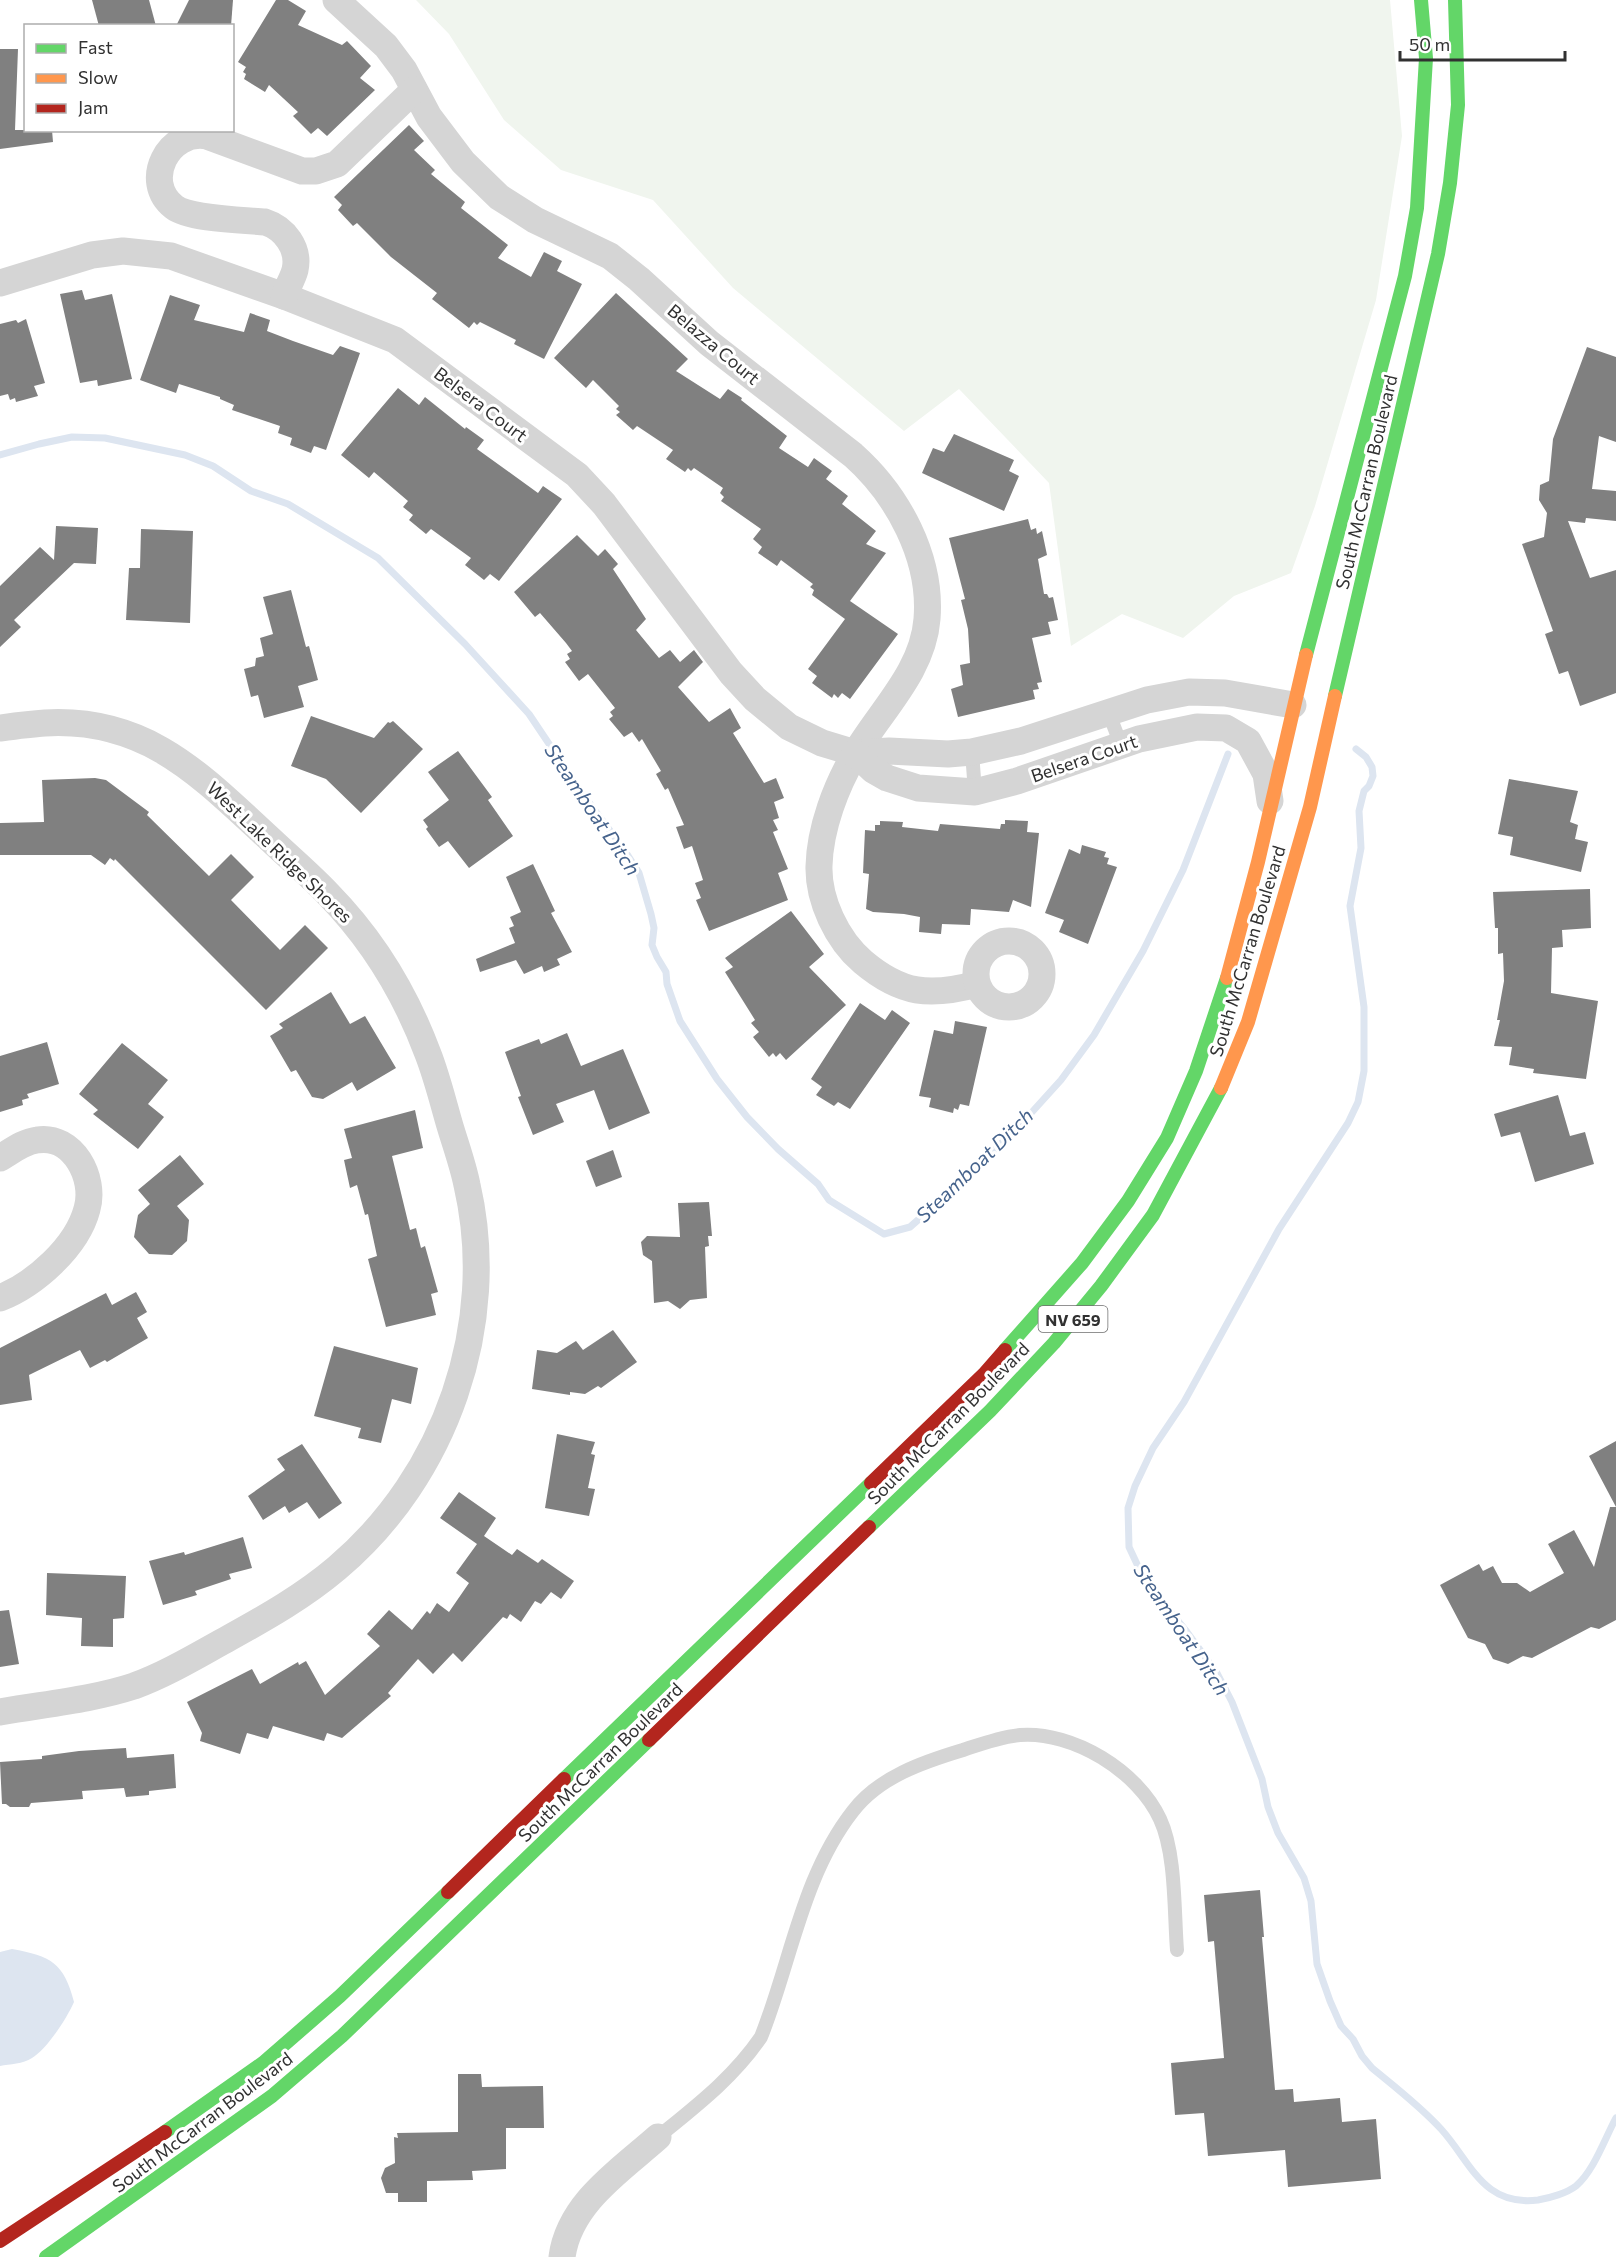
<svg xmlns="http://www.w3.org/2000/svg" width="1616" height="2257" font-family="Commissioner,sans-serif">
<rect width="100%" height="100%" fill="#fff"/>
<path fill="#f0f5ee" d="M416,0H1390L1402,136L1376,300L1315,506L1291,573L1234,596L1183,638L1122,614L1071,646L1049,483L959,389L904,431L733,288L653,200L561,170L504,120L449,34Z"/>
<path fill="#dde5f0" d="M12,1949C51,1956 64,1963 74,2002C67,2018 47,2049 32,2058C23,2064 10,2064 0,2066V1952Z"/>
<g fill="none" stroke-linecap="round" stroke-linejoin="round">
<g stroke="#dde5f0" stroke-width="7">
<path d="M0,455L39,444L72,437L105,438L185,455L213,466L251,491L288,504L378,558L465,644L529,714L582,793L623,848L639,873L651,914L654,928L652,945L657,957L666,972L667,984L680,1021L717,1079L747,1117L778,1149L818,1184L829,1200L884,1234L910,1227L969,1175L1023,1122L1061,1080L1094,1035L1143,951L1183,870L1228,754"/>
<path d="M1356,749L1366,757L1372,767L1373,776L1369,786L1364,791L1359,811L1361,848L1350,906L1364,1007V1071L1358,1102L1348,1123L1279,1229L1184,1402L1153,1448L1135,1486L1128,1508L1129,1547L1144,1579L1187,1632L1217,1673L1232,1702L1262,1779L1268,1807L1278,1833L1304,1878L1311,1901L1317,1964L1330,2001L1341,2026L1353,2039L1362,2056L1372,2068C1395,2087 1420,2106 1441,2129C1471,2162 1483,2207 1538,2200C1550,2198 1567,2193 1576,2186C1594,2171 1605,2138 1616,2118"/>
</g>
</g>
<g fill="#808080">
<path d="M92,0H149L156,26H99Z"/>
<path d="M189,0H233L231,26H176Z"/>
<path d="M276,0H288L306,11L298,25L342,45L347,41L371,66L360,78L375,90L327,136L318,128L311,134L293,116L298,112L269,85L265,92L244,79L246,74L243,72L246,67L238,62Z"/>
<path d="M0,49H18L15,130H52L53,142L0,149Z"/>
<path d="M409,125L424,141L414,150L435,170L431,174L465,202L461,208L508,245L498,258L531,277L544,252L562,261L557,271L582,284L544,359L514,344L516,340L480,322L477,325L474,322L469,328L432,299L437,293L391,257L357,223L353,226L338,210L342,205L334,197Z"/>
<path d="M82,290L85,300L112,294L132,379L98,386L97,380L80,383L60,294Z"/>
<path d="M616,293L688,359L676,371L720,399L728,389L742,398L741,400L787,436L779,448L808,467L814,458L832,471L826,479L848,496L842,504L876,531L866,544L886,553L850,601L898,634L850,699L842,693L838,698L834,694L832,698L812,683L817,676L808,669L845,619L812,595L814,590L810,587L813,584L781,560L777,566L758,553L762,547L753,539L761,529L721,501L724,497L720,493L723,488L694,468L691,471L688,468L685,472L666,459L673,450L637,426L633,430L616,415L620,412L616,409L619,406L593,380L586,388L554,358Z"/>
<path d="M170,295L200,305L194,320L244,332L250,313L270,320L267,331L293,341L333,355L340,346L360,353L326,450L314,446L311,453L290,445L292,438L278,433L280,426L232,410L234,405L220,399V397L179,384L176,393L140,380Z"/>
<path d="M26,319L45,383L34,386L38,396L16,402L15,398L10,400L8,394L0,396V324L16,320L18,323Z"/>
<path d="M1587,347L1616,357V442L1599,436L1592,489L1616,491V521L1586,518L1585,523L1568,521L1590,578L1616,570V693L1580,706L1568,671L1559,674L1545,634L1553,631L1522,544L1544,537L1547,513L1539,500L1540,485L1549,481L1553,439Z"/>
<path d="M398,388L419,405L425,397L465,429L466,427L484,440L477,449L538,493L543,486L562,499L499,581L490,574L484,580L465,565L471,558L431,529L426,534L409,520L413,515L403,507L408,501L374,472L369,478L341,455Z"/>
<path d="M954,434L1014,460L1009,471L1019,476L1004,511L922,473L933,448L944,452Z"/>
<path d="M1028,519L1031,530L1036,528L1037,534L1042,531L1047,555L1038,559L1044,594H1047L1049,598L1053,597L1058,620L1048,622L1051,634L1032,638L1042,682L1037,683L1039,689L1033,690L1035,699L958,717L951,689L963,685L960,665L970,663L968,629L961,600L965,599L949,538Z"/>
<path d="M56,526L98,528L96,564L74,563L14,620L21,627L0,647V586L40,547L54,560Z"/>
<path d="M141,529L193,531L190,623L126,620L129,568H140Z"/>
<path d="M577,535L598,556L605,549L618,564L613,569L646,619L636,630L659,658L670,650L680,662L694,650L703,662L678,687L709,722L730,708L741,728L733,733L764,783L776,778L784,798L774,802L779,818L773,820L778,830L773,832L788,869L778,873L788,900L709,931L696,900L701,898L695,883L703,880L692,846L684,849L676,827L684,825L668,788L665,790L656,774L661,771L642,739L639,742L632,732L624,737L609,719L613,716L610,712L615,708L588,674L579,681L565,662L570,659L567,654L572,651L566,643L540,613L535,617L514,592Z"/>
<path d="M291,590L306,647L309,646L318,680L298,686L304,707L264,718L258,695L251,697L244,669L255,666L256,658L264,656L260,638L273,634L263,597Z"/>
<path d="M311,716L374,738L388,722L390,723L393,721L423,749L361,813L326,779L291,766Z"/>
<path d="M458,751L492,797L488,800L513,836L469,868L448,841L439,847L426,829L428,827L423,820L449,800L428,772Z"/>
<path d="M95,778L106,780L149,812L147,815L209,876L231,854L254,877L231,900L280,950L305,925L328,948L266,1010L115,859L114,861L110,858L105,865L91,855H0V823L44,822L42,780Z"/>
<path d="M1509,779L1578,791L1570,822L1578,825L1575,839L1588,842L1581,872L1510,855L1513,837L1498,834Z"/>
<path d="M1005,820L1028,821L1027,832L1039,833L1031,907L1013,900L1009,912L971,909L970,925L942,924L941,934L919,932L920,917L904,914L873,912L866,909L869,874L863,873L865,830L875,831V825H880V821L903,822L902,827L938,831L940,824L1000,829L1001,824H1005Z"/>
<path d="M1082,845L1106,852L1104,857L1109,858L1107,864L1117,867L1088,944L1059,932L1064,920L1045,913L1069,849L1080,854Z"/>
<path d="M533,864L555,911L551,913L572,952L557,959L560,965L544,972L542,966L524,974L516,960L480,972L476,959L515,943L509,928L514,926L510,917L521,912L506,877Z"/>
<path d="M1590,889L1591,928L1562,930L1563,947L1552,948L1551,993L1598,1001L1586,1079L1533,1073L1534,1069L1509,1065L1512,1047L1494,1046L1500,1020H1497L1504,981L1503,953L1498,954V928H1495L1493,892Z"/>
<path d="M791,911L824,954L809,967L846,1005L786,1060L780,1053L776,1057L773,1053L769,1057L753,1037L759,1032L751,1023L755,1020L725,972L733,967L725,958Z"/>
<path d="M331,992L350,1024L365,1016L396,1068L357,1091L352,1082L323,1099L312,1097L296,1070L291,1072L270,1036L283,1028L279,1024Z"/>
<path d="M860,1003L885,1020L892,1010L910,1023L850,1109L838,1102L834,1106L816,1095L822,1087L811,1079Z"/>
<path d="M955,1021L987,1027L969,1106L960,1104L958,1110L954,1108L953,1113L929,1107L931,1098L919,1096L934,1030L953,1034Z"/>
<path d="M567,1033L581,1066L623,1049L650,1113L609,1130L594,1090L556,1104L564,1122L533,1135L518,1097L521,1096L505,1052L539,1039L541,1044Z"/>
<path d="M47,1042L59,1084L27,1094L29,1098L22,1100L23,1105L0,1112V1056Z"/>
<path d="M122,1043L168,1080L148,1104L164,1117L138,1149L93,1114L98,1110L79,1094Z"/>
<path d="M1558,1095L1570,1136L1585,1132L1594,1164L1535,1182L1520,1132L1501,1137L1494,1114Z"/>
<path d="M415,1110L423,1148L392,1156L410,1230L416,1228L421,1248L425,1246L438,1292L431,1294L436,1315L386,1327L368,1259L377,1256L368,1214L365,1215L357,1185L350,1188L344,1160L352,1158L344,1129Z"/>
<path d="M613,1150L622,1177L596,1187L586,1161Z"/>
<path d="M180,1155L204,1184L177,1206L189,1220L187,1241L172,1255L149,1254L134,1237L138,1215L150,1204L138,1190Z"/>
<path d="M709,1202L712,1236H708L709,1246L705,1247L707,1298L690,1300L680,1309L668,1301L654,1303L652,1261L643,1255L641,1242L647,1236L680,1237L678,1203Z"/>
<path d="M136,1292L147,1312L137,1318L148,1338L107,1362L105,1360L90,1368L80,1350L29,1375L32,1400L0,1405V1348L106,1293L112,1305Z"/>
<path d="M613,1330L637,1362L601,1388L598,1386L585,1394L570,1392V1395L532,1389L537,1350L557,1353L576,1341L583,1350Z"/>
<path d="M334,1346L418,1368L411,1404L392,1399L381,1443L358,1438L361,1428L314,1416Z"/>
<path d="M557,1434L595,1442L591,1454L595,1455L588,1488L595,1489L589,1516L545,1508Z"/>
<path d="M1616,1441V1620L1599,1629L1591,1627L1532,1658L1523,1656L1508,1664L1493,1659L1485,1644L1468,1638L1440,1585L1479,1564L1483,1571L1493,1566L1502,1583H1517L1530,1592L1564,1573L1548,1544L1574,1530L1594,1567L1610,1507H1616L1589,1456Z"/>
<path d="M302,1444L342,1503L319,1519L307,1502L289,1513L285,1506L263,1520L248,1496L285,1470L277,1459Z"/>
<path d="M459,1492L496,1518L484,1536L512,1555L517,1549L538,1563L542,1559L574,1581L561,1599L551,1592L541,1604L535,1601L521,1622L510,1614L507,1619L503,1617L462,1662L453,1653L433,1674L418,1659L388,1693L391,1696L342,1738L327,1733L324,1741L273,1726L268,1739L247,1733L240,1754L200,1741L202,1733L187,1702L252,1669L260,1684L298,1662L299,1665L306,1661L325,1695L380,1646L367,1634L389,1610L412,1630L427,1611L430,1614L437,1603L449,1612L469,1583L456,1573L477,1544L440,1518Z"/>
<path d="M243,1537L252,1568L229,1574L231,1579L195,1591L197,1595L163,1605L149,1561L184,1552L185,1555Z"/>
<path d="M47,1573L126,1576L124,1618L113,1619V1647L81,1646L82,1618L46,1615Z"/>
<path d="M9,1610L19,1664L0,1667V1611Z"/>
<path d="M126,1748L127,1758L174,1754L176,1788L149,1791V1795L126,1797L124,1788L82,1791L83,1799L31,1803L29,1807H10L6,1804H2L0,1762L42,1759V1756L79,1751Z"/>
<path d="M1260,1890L1264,1937H1262L1275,2090L1293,2089L1294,2102L1340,2098L1342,2122L1376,2119L1381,2179L1288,2187L1285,2150L1208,2156L1204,2113L1175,2115L1171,2063L1224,2058L1214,1941L1208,1942L1204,1895Z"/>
<path d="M458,2074H481L482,2087L543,2086L544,2128H506V2169L472,2171L473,2180L427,2181V2202H398V2193H386L381,2178L385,2168L395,2163L394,2137L398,2138L397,2133L458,2132Z"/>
</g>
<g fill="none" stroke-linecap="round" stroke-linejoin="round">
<g stroke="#d5d5d5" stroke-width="14">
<path d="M1108,711L1121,745"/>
<path d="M972,752L975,792"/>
<path d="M658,2137C696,2106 733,2078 761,2037C791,1962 802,1876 853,1811C879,1777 923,1762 963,1750C981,1744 1000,1737 1020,1735C1073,1731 1138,1771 1160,1819C1176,1853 1174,1912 1177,1950"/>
</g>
<g stroke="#d5d5d5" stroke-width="27">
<path d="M336,0L386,46L404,70L429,117L463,162L499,197L535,220L610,256L639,279L709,343L853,455C898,495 932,558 927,619C923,672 880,711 855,754C836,786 820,828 819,866C818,900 837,940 863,962C901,994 930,997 977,984"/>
<path d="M0,283L92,255L123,251L171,256L284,296L395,340L577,475L604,504L731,673L755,699L789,727L822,743L855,753L889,751L948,754L972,752L1021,741L1147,700L1189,692L1225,693L1293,705"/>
<path d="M284,296C287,288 293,278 295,270C300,248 284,228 265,222C244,220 189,219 174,207C141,181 169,129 207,136L302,171H316L337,164L414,90"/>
<path d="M0,728C15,726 30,724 45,723C149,717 203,778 273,842C291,859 311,876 328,894C372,939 406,995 428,1054C437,1077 443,1102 450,1126C456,1146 463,1165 467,1185C499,1324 446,1476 337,1568C304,1596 267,1617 229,1638C198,1655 167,1674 134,1686C91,1700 44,1704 0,1712"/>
<path d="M855,753L873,770L887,778L918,788L975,792L1017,781L1139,739L1197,727L1226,728L1248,741L1266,774L1270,801"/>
<circle cx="1009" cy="974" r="33"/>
<path d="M0,1158C12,1151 23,1142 37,1140C73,1134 96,1178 87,1209C77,1247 35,1284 0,1298"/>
<path d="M562,2257C569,2203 621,2170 658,2137"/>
</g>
<g stroke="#63d668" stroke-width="14">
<path d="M1306,655L1405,276L1417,208L1426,58L1421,0"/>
<path d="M1335,696L1438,254L1450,183L1458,105L1455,0"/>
<path d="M1005,1350L1082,1263L1128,1201L1167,1138L1196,1071L1227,978"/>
<path d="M869,1527L990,1411L1054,1343L1101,1286L1153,1215L1221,1088"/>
<path d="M564,1779L871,1483"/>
<path d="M165,2132L263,2063L340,1996L448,1892"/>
<path d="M46,2257L272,2096L342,2036L649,1740"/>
</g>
<g stroke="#ff974d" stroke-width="14">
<path d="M1227,978L1258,862L1306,655"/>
<path d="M1221,1088L1248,1022L1310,807L1335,696"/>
</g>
<g stroke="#b3261e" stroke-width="14">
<path d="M871,1483L984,1374L1005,1350"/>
<path d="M649,1740L869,1527"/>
<path d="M448,1892L564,1779"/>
<path d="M0,2241L165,2132"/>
</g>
</g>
<g text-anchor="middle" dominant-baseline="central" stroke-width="6" stroke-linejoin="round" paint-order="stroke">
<rect fill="#fff" stroke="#6f6f6f" stroke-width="1.5" x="1038.5" y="1306" width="69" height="26" rx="4.5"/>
<g font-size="16" font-weight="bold" fill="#313131">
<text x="1073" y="1319">NV 659</text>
</g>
<g font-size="18" fill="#313131" stroke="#fff">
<text transform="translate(714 344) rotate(40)">Belazza Court</text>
<text transform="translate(481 404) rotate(37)">Belsera Court</text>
<text transform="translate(1366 482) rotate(-77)">South McCarran Boulevard</text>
<text transform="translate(1084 758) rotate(-19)">Belsera Court</text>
<text transform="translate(280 852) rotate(44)">West Lake Ridge Shores</text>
<text transform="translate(1247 951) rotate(-73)">South McCarran Boulevard</text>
<text transform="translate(948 1423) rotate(-45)">South McCarran Boulevard</text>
<text transform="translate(600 1762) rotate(-44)">South McCarran Boulevard</text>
<text transform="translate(202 2122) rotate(-37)">South McCarran Boulevard</text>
</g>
<g font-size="20" font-style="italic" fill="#46638c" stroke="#fff">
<text transform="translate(593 809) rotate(56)">Steamboat Ditch</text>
<text transform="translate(974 1165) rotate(-44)">Steamboat Ditch</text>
<text transform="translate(1182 1629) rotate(56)">Steamboat Ditch</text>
</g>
</g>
<rect x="24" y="24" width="210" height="108" fill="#ffffff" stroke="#adadad" stroke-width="1.5"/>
<rect x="36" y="44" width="30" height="9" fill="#63d668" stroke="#adadad" stroke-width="1.5"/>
<text x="78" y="54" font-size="18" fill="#313131">Fast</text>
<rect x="36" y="74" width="30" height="9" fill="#ff974d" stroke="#adadad" stroke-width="1.5"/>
<text x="78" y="84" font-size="18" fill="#313131">Slow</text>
<rect x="36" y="104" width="30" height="9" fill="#b3261e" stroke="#adadad" stroke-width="1.5"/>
<text x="78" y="114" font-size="18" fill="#313131">Jam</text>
<path d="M1400 51v9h165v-9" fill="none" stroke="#313131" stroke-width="3"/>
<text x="1409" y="51" font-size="18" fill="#313131" stroke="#ffffff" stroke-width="4.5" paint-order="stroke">50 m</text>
</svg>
